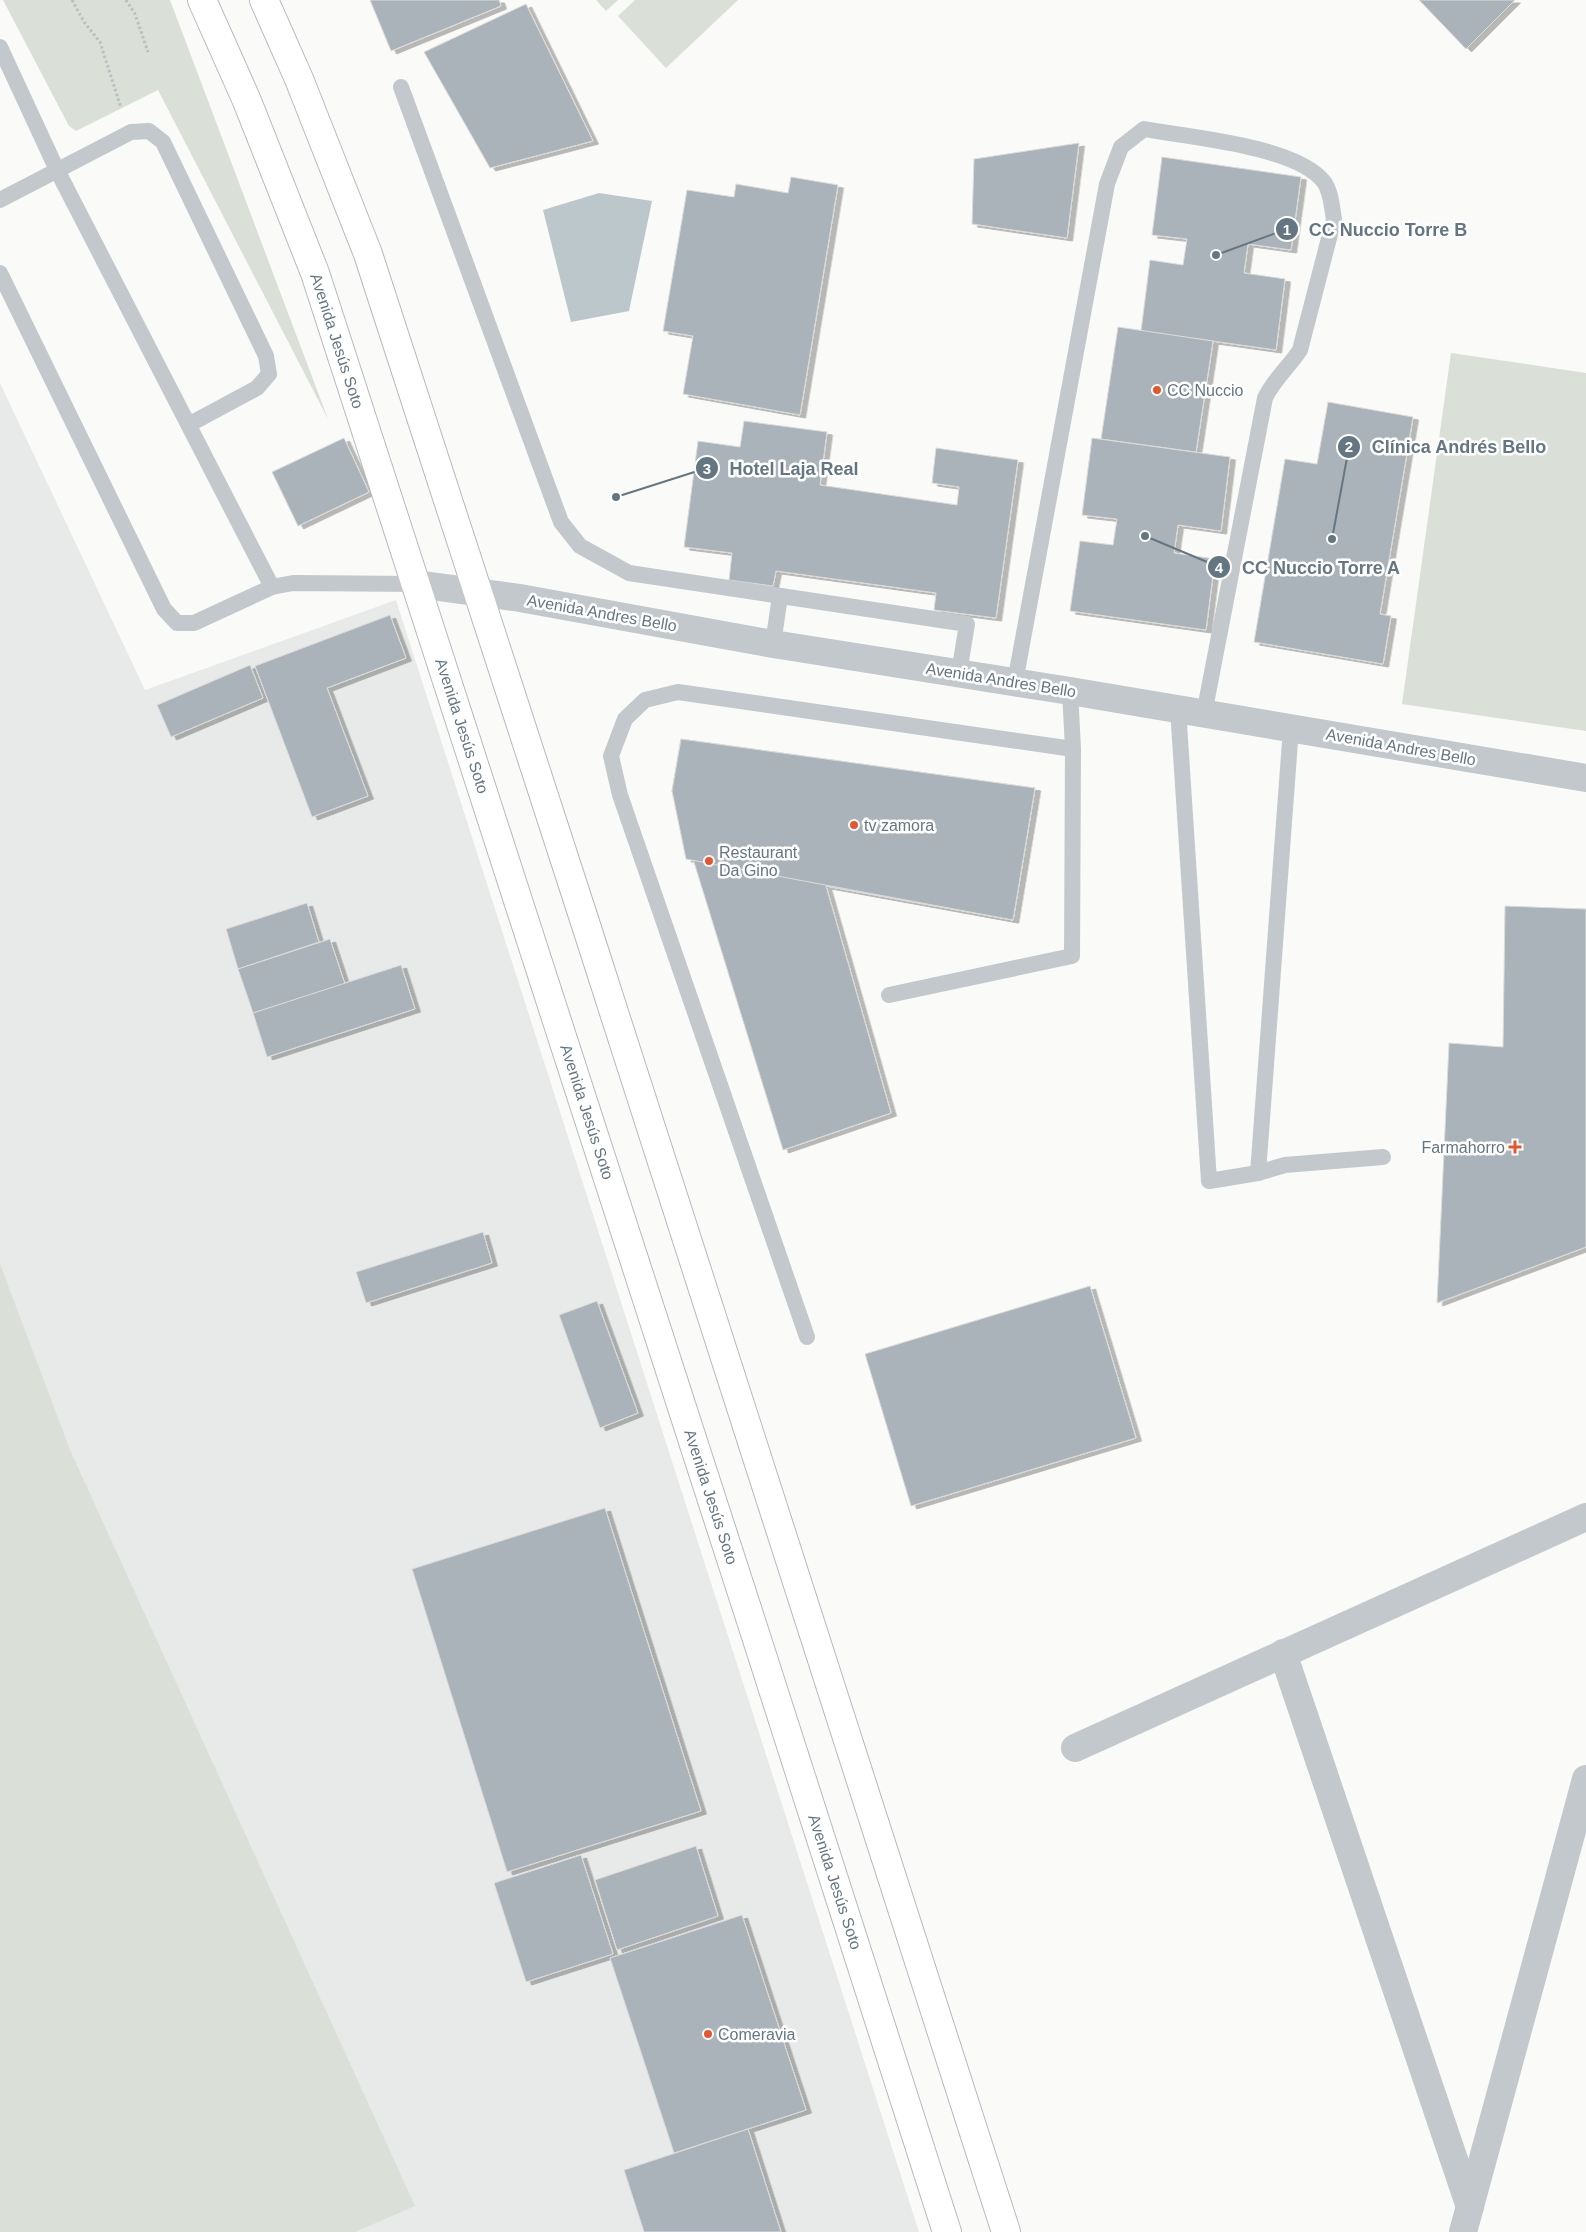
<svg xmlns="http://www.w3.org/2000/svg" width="1586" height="2232" font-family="Arial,sans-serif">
<defs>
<filter id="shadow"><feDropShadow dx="5.5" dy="3" stdDeviation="0" flood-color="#0004"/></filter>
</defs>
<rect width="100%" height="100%" fill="#fafaf8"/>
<path fill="#e8e9e9" d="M0,383L145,690L396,600L919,2232H0Z"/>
<g fill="#dadfd7">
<path d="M3,0H170L328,419L158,90L76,131L69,126Z"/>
<path d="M596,0H618L606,11Z"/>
<path d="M635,0H738L666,68L618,16Z"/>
<path d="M1451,353L1586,373V731L1402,704Z"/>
<path d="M0,1264L70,1450L415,2206L355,2232H0Z"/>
</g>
<path fill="#bbc7cb" d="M599,193L652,201L629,311L571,322L543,210Z"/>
<g fill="#aab3b9" stroke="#dcdcda" filter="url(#shadow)">
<path d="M370,0H499L501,6L391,51Z"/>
<path d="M1419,0H1515L1466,49Z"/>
<path d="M526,4L593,141L490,168L424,52Z"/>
<path d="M1079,143L1067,238L972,224L974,159Z"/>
<path d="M1162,157L1301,177L1291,250L1248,244L1244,273L1285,279L1276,350L1141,331L1150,260L1183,265L1187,239L1152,235Z"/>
<path d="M791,177L838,185L800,415L683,394L693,336L663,331L687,190L734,197L736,184L788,193Z"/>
<path d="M1118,327L1213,341L1196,452L1101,439Z"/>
<path d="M1328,402L1413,417L1380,614L1391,616L1383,664L1254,642L1285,459L1317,464Z"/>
<path d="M744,421L827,432L820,485L957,505L959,487L932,483L936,448L1018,460L996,618L934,610L936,593L776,571L773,586L729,580L732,553L684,547L698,441L740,447Z"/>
<path d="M344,438L369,492L298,526L272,472Z"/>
<path d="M1092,438L1230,457L1221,531L1178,525L1174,553L1215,559L1206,630L1070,611L1080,541L1113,545L1117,519L1082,515Z"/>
<path d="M390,615L406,658L327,688L368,796L312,817L255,666Z"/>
<path d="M250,665L263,698L171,737L157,705Z"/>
<path d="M681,739L1035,788L1013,920L826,886L891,1113L783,1150L672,791Z"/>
<path d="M681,739L1035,788L1013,920L686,859L672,791Z"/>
<path d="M307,903L319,942L238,969L226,929Z"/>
<path d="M1505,906L1586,909V1247L1437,1303L1449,1043L1503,1047Z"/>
<path d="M330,939L345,984L253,1013L238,969Z"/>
<path d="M401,965L415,1009L267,1057L253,1013Z"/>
<path d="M483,1232L492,1263L366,1303L356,1272Z"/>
<path d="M1090,1286L1136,1438L911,1506L865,1354Z"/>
<path d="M597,1301L638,1413L600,1428L559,1315Z"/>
<path d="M605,1508L701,1811L507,1872L412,1569Z"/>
<path d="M696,1846L718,1916L617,1950L595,1880Z"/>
<path d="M581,1855L613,1954L526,1982L494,1883Z"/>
<path d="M742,1915L806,2110L674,2153L610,1958Z"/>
<path d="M748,2129L781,2232H644L624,2170Z"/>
</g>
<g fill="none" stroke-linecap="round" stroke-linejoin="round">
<defs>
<g id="primary">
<path d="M202,0L247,101L315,273L754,1630L947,2232"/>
<path d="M264,0L299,79L368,254L584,919L1006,2232"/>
</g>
</defs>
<use href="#primary" stroke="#b5babe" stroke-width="30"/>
<g stroke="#bbbfc2" stroke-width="3" stroke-dasharray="2.5 2.5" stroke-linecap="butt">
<path d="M72,0L84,22L100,42L121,108"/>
<path d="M126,0L135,14L148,52"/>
</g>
<g stroke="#c3c8cc" stroke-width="16">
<path d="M0,47L57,170L272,587"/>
<path d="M401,87L561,522L580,546L629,573L967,624L959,673"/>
<path d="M0,200L131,132L149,131L163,142L266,356L269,374L257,388L190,424"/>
<path d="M0,273L164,609L177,623H194L272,587L293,583L416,584"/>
<path d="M773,644L780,596"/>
<path d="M1015,682L1107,184L1121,147L1144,129C1188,137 1297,146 1324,182C1331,191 1332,208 1334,219L1300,350C1289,367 1274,379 1265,398L1204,714"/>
<path d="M1178,709L1209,1181L1258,1173L1285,1165L1383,1157"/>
<path d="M889,995L1072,956L1073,749L1070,691"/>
<path d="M1258,1173L1291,728"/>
<path d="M807,1337L620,795L611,756L625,719L645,700L678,692L1073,749"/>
</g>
<g stroke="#c3c8cc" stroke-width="28">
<path d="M416,584L520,598L773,644L1070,691L1586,778"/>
<path d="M1283,1653L1470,2207"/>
<path d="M1075,1748L1586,1517"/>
<path d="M1463,2232L1586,1779"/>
</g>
<use href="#primary" stroke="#fff" stroke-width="28"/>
</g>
<g fill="#e4572e" stroke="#fff" stroke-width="2">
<circle cx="1157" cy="390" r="5"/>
<circle cx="854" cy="825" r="5"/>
<circle cx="709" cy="861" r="5"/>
<path d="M1512.5 1139.5h5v5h5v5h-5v5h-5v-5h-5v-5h5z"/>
<circle cx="708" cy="2034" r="5"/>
</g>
<g text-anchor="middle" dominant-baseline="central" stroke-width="5" stroke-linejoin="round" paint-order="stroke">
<g font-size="16" fill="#657683" stroke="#fff">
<text transform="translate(337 341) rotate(72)">Avenida Jesús Soto</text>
<text transform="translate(602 613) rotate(10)">Avenida Andres Bello</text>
<text transform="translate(1001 680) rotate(9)">Avenida Andres Bello</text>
<text transform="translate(462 726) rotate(72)">Avenida Jesús Soto</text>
<text transform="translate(1401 747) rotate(10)">Avenida Andres Bello</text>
<text transform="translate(587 1112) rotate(72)">Avenida Jesús Soto</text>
<text transform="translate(711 1497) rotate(72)">Avenida Jesús Soto</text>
<text transform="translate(835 1882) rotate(72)">Avenida Jesús Soto</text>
</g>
<g font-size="16" fill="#657683" stroke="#fff" text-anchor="start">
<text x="1167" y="390">CC Nuccio</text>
<text x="864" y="825">tv zamora</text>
<text x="719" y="852">Restaurant<tspan x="719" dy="18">Da Gino</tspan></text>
<text x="1505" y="1147" text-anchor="end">Farmahorro</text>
<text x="718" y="2034">Comeravia</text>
</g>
</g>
<path fill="none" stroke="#657683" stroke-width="2" d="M1216 255L1287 229M1332 539L1349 447M616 497L707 468M1145 536L1219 567"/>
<g fill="#657683" stroke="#fff" stroke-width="2">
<circle cx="1216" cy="255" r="5"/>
<circle cx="1332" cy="539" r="5"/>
<circle cx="616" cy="497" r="5"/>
<circle cx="1145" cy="536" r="5"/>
<circle cx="1287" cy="229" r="12"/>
<circle cx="1349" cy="447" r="12"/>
<circle cx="707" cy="468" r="12"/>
<circle cx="1219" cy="567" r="12"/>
</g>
<g font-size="15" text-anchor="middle" font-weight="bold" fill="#fff">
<text x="1287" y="235">1</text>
<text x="1349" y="452">2</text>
<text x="707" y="474">3</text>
<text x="1219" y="573">4</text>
</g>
<g font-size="18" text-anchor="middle" font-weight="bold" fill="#657683" stroke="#fff" stroke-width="5" stroke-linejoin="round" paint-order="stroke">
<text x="1388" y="236">CC Nuccio Torre B</text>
<text x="1459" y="453">Clínica Andrés Bello</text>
<text x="794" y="475">Hotel Laja Real</text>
<text x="1321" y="574">CC Nuccio Torre A</text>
</g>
</svg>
